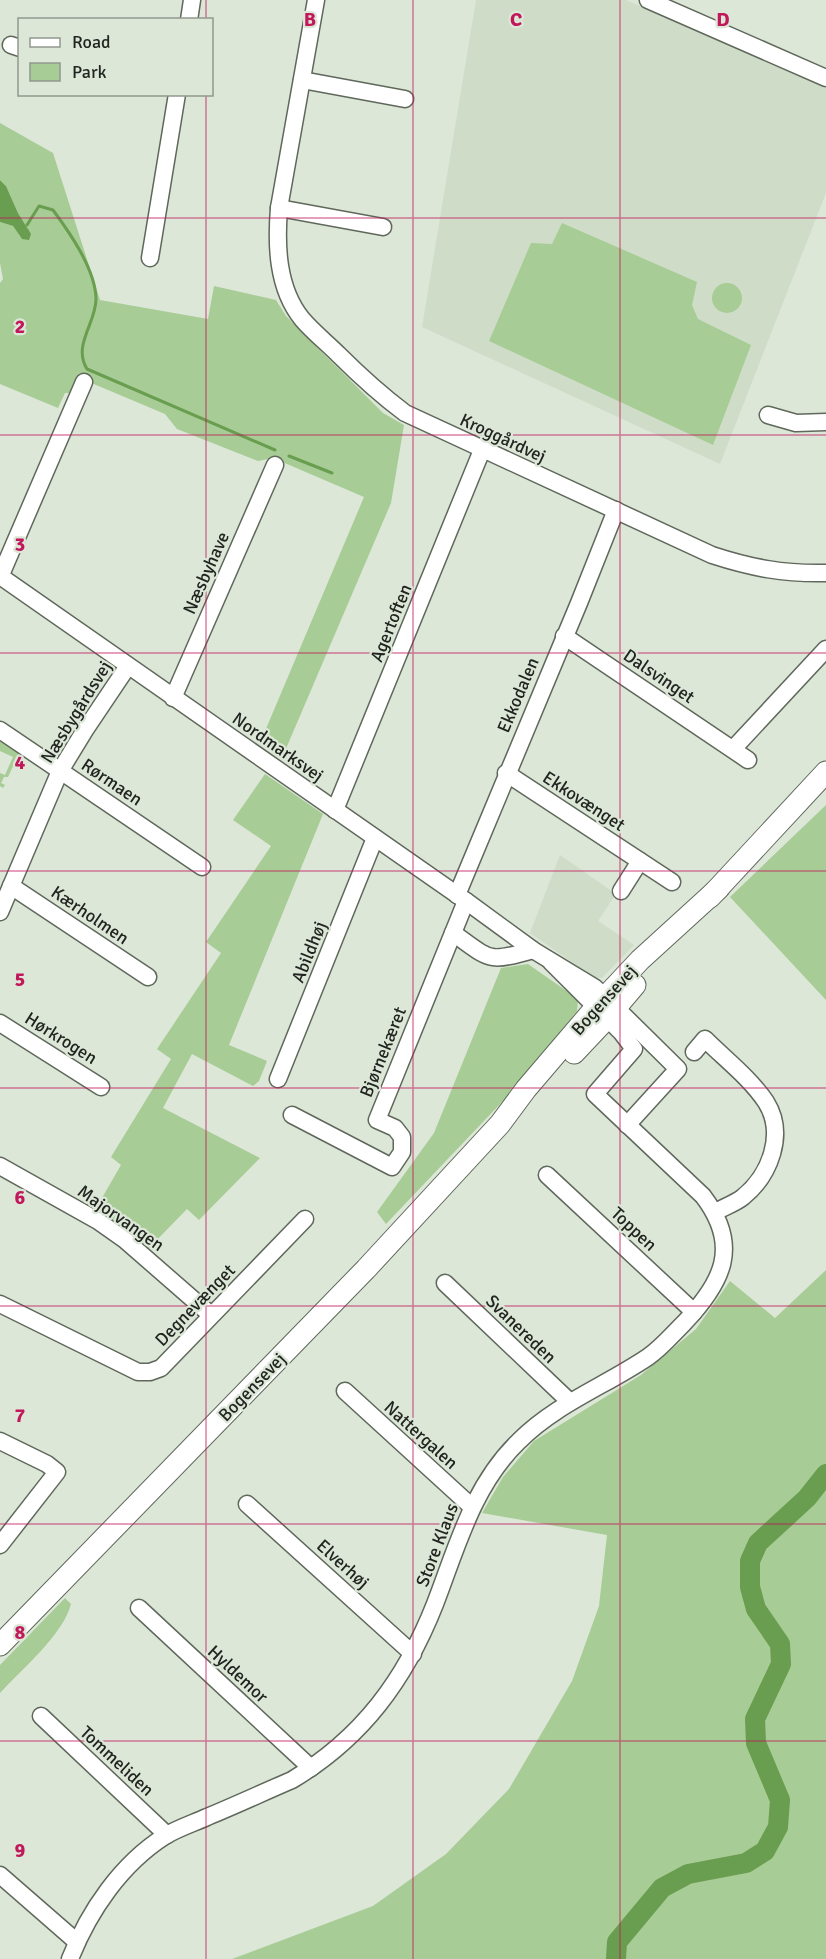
<svg xmlns="http://www.w3.org/2000/svg" width="826" height="1959" font-family="Signika,sans-serif">
<rect width="100%" height="100%" fill="#dce7d8"/>
<g fill="#cfddc8">
<path d="M476,0H626L826,88V193L720,464L422,327Z"/>
<path d="M560,855L616,894L598,921L634,945L602,978H595L530,933Z"/>
</g>
<g fill="#a7cc95">
<path d="M0,123L53,153L100,300L208,319L214,286L276,300L286,316L383,413L404,425L391,503L282,758L260,743L364,497L273,458L258,461L177,429L165,414L89,382L73,393H65L58,408L0,384V283L3,279L0,263V222L13,226L22,239L28,229L18,213L6,186L0,180Z"/>
<path d="M562,223L697,282L692,305L698,319L751,345L713,445L489,341L531,243L552,244Z"/>
<circle cx="727" cy="298" r="15"/>
<path d="M0,742H7L20,751L8,777H4L1,783L5,785L3,788L0,786V773L5,775L13,757L0,751Z"/>
<path d="M265,774L323,814L229,1045L267,1061L259,1081L253,1086L192,1054L163,1108L260,1158L199,1220L187,1209L149,1248L95,1210L121,1165L111,1157L171,1059L157,1049L221,953L206,942L271,846L233,820Z"/>
<path d="M826,805V1000L730,897Z"/>
<path d="M528,964L578,999L577,1011L521,1082L386,1224L377,1212L434,1133L501,968Z"/>
<path d="M826,1270V1959H232L373,1906L446,1854L509,1789L572,1681L599,1606L607,1535L482,1513L503,1477L534,1441L641,1375L696,1329L730,1281L775,1318Z"/>
<path d="M65,1598L71,1604C63,1635 22,1669 0,1693V1665Z"/>
</g>
<path fill="#699d4f" d="M0,180L6,186L18,213L28,229L31,234L29,240L22,239L13,226L0,222Z"/>
<g fill="none" stroke-linecap="round" stroke-linejoin="round">
<g stroke="#699d4f" stroke-width="3">
<path d="M27,225L39,206L53,210C70,233 95,269 96,298C97,322 72,345 87,369L275,450"/>
<path d="M289,456L332,473"/>
</g>
<path stroke="#699d4f" stroke-width="20" d="M616,1959L617,1942L662,1888L688,1874L746,1863L765,1851L778,1827L780,1800L756,1743L755,1719L781,1664L780,1644L756,1609L750,1587V1561L758,1543L807,1498L826,1474"/>
<defs>
<g id="minor">
<path d="M316,0L279,208C276,245 277,288 302,319C313,332 327,343 339,355C360,376 381,395 405,413L712,555C752,568 784,574 826,573"/>
<path d="M648,0L826,78"/>
<path d="M189,20L192,0"/>
<path d="M11,45L20,48"/>
<path d="M302,80L405,99"/>
<path d="M279,208L383,227"/>
<path d="M150,258L177,94"/>
<path d="M768,415L796,423L826,422"/>
<path d="M0,576L466,901L533,950L594,987L605,997L678,1069L627,1125"/>
<path d="M0,577L84,382"/>
<path d="M564,636L748,760"/>
<path d="M173,698L275,465"/>
<path d="M0,730L202,867"/>
<path d="M733,749L826,649"/>
<path d="M506,773L672,882"/>
<path d="M335,810L482,450"/>
<path d="M11,886L148,977"/>
<path d="M621,891L640,861"/>
<path d="M457,895L579,603L616,510"/>
<path d="M0,912L60,771L85,730L128,666"/>
<path d="M453,933C491,960 487,963 533,950"/>
<path d="M0,1023L101,1087"/>
<path d="M694,1052L705,1039C725,1059 750,1078 766,1102C786,1134 770,1175 743,1197C736,1203 724,1207 715,1212"/>
<path d="M278,1079L375,838"/>
<path d="M292,1115L392,1167L402,1152V1137L395,1128L377,1120L466,901"/>
<path d="M0,1166L98,1221L125,1240L211,1315"/>
<path d="M547,1175L694,1312"/>
<path d="M445,1283L570,1402"/>
<path d="M0,1304L138,1372H150L161,1368L305,1219"/>
<path d="M345,1391L472,1507"/>
<path d="M0,1441L47,1464L57,1472L0,1545"/>
<path d="M247,1504L413,1654"/>
<path d="M139,1608L311,1768"/>
<path d="M41,1716L167,1835"/>
<path d="M0,1875L77,1942"/>
<path d="M70,1959C89,1911 121,1864 165,1836C178,1828 194,1823 207,1817C236,1805 264,1792 292,1780C362,1738 405,1680 435,1604C457,1547 473,1485 519,1441C556,1404 605,1386 648,1357C661,1348 672,1335 684,1323C723,1282 741,1246 703,1196L595,1094L634,1049L621,1032L551,962"/>
</g>
<g id="major">
<path d="M710,897L826,772"/>
<path d="M574,1053L607,1018L635,985"/>
<path d="M0,1645L366,1269L500,1124L526,1089L596,1007L640,960L719,888"/>
</g>
</defs>
<use href="#minor" stroke="#5f685b" stroke-width="19"/>
<use href="#major" stroke="#5f685b" stroke-width="23"/>
<use href="#minor" stroke="#fff" stroke-width="16"/>
<use href="#major" stroke="#fff" stroke-width="21"/>
</g>
<path fill="none" stroke="#c2185b" stroke-width="1.5" stroke-opacity="0.55" d="M206,0V20M413,0V1959M620,0V1959M206,94V1959M0,218H826M0,435H826M0,653H826M0,871H826M0,1088H826M0,1306H826M0,1524H826M0,1741H826"/>
<g text-anchor="middle" dominant-baseline="central" stroke-width="4.5" stroke-linejoin="round" paint-order="stroke">
<g font-size="18" fill="#21241f" stroke="#dce7d8">
<text transform="translate(503 438) rotate(25)">Kroggårdvej</text>
<text transform="translate(206 573) rotate(-66)">Næsbyhave</text>
<text transform="translate(391 623) rotate(-68)">Agertoften</text>
<text transform="translate(659 676) rotate(34)">Dalsvinget</text>
<text transform="translate(518 695) rotate(-67)">Ekkodalen</text>
<text transform="translate(76 712) rotate(-58)">Næsbygårdsvej</text>
<text transform="translate(278 747) rotate(35)">Nordmarksvej</text>
<text transform="translate(112 782) rotate(34)">Rørmaen</text>
<text transform="translate(584 801) rotate(33)">Ekkovænget</text>
<text transform="translate(90 915) rotate(34)">Kærholmen</text>
<text transform="translate(309 952) rotate(-68)">Abildhøj</text>
<text transform="translate(604 1000) rotate(-48)">Bogensevej</text>
<text transform="translate(61 1038) rotate(32)">Hørkrogen</text>
<text transform="translate(383 1052) rotate(-68)">Bjørnekæret</text>
<text transform="translate(121 1218) rotate(35)">Majorvangen</text>
<text transform="translate(634 1229) rotate(43)">Toppen</text>
<text transform="translate(195 1305) rotate(-46)">Degnevænget</text>
<text transform="translate(521 1329) rotate(44)">Svanereden</text>
<text transform="translate(252 1387) rotate(-46)">Bogensevej</text>
<text transform="translate(421 1435) rotate(42)">Nattergalen</text>
<text transform="translate(437 1545) rotate(-69)">Store Klaus</text>
<text transform="translate(343 1564) rotate(42)">Elverhøj</text>
<text transform="translate(238 1674) rotate(43)">Hyldemor</text>
<text transform="translate(117 1761) rotate(43)">Tommeliden</text>
</g>
</g>
<g font-size="20" text-anchor="middle" font-weight="bold" fill="#c2185b" stroke="#dce7d8" stroke-width="4.5" stroke-linejoin="round" paint-order="stroke">
<text x="310" y="26">B</text>
<text x="516" y="26">C</text>
<text x="723" y="26">D</text>
<text x="20" y="333">2</text>
<text x="20" y="551">3</text>
<text x="20" y="769">4</text>
<text x="20" y="986">5</text>
<text x="20" y="1204">6</text>
<text x="20" y="1422">7</text>
<text x="20" y="1639">8</text>
<text x="20" y="1857">9</text>
</g>
<rect x="18" y="18" width="195" height="78" fill="#dce7d8" stroke="#91998e" stroke-width="1.5"/>
<rect x="30" y="38" width="30" height="9" fill="#ffffff" stroke="#91998e" stroke-width="1.5"/>
<text x="72" y="48" font-size="18" fill="#21241f">Road</text>
<rect x="30" y="63" width="30" height="18" fill="#a7cc95" stroke="#91998e" stroke-width="1.5"/>
<text x="72" y="78" font-size="18" fill="#21241f">Park</text>
</svg>
